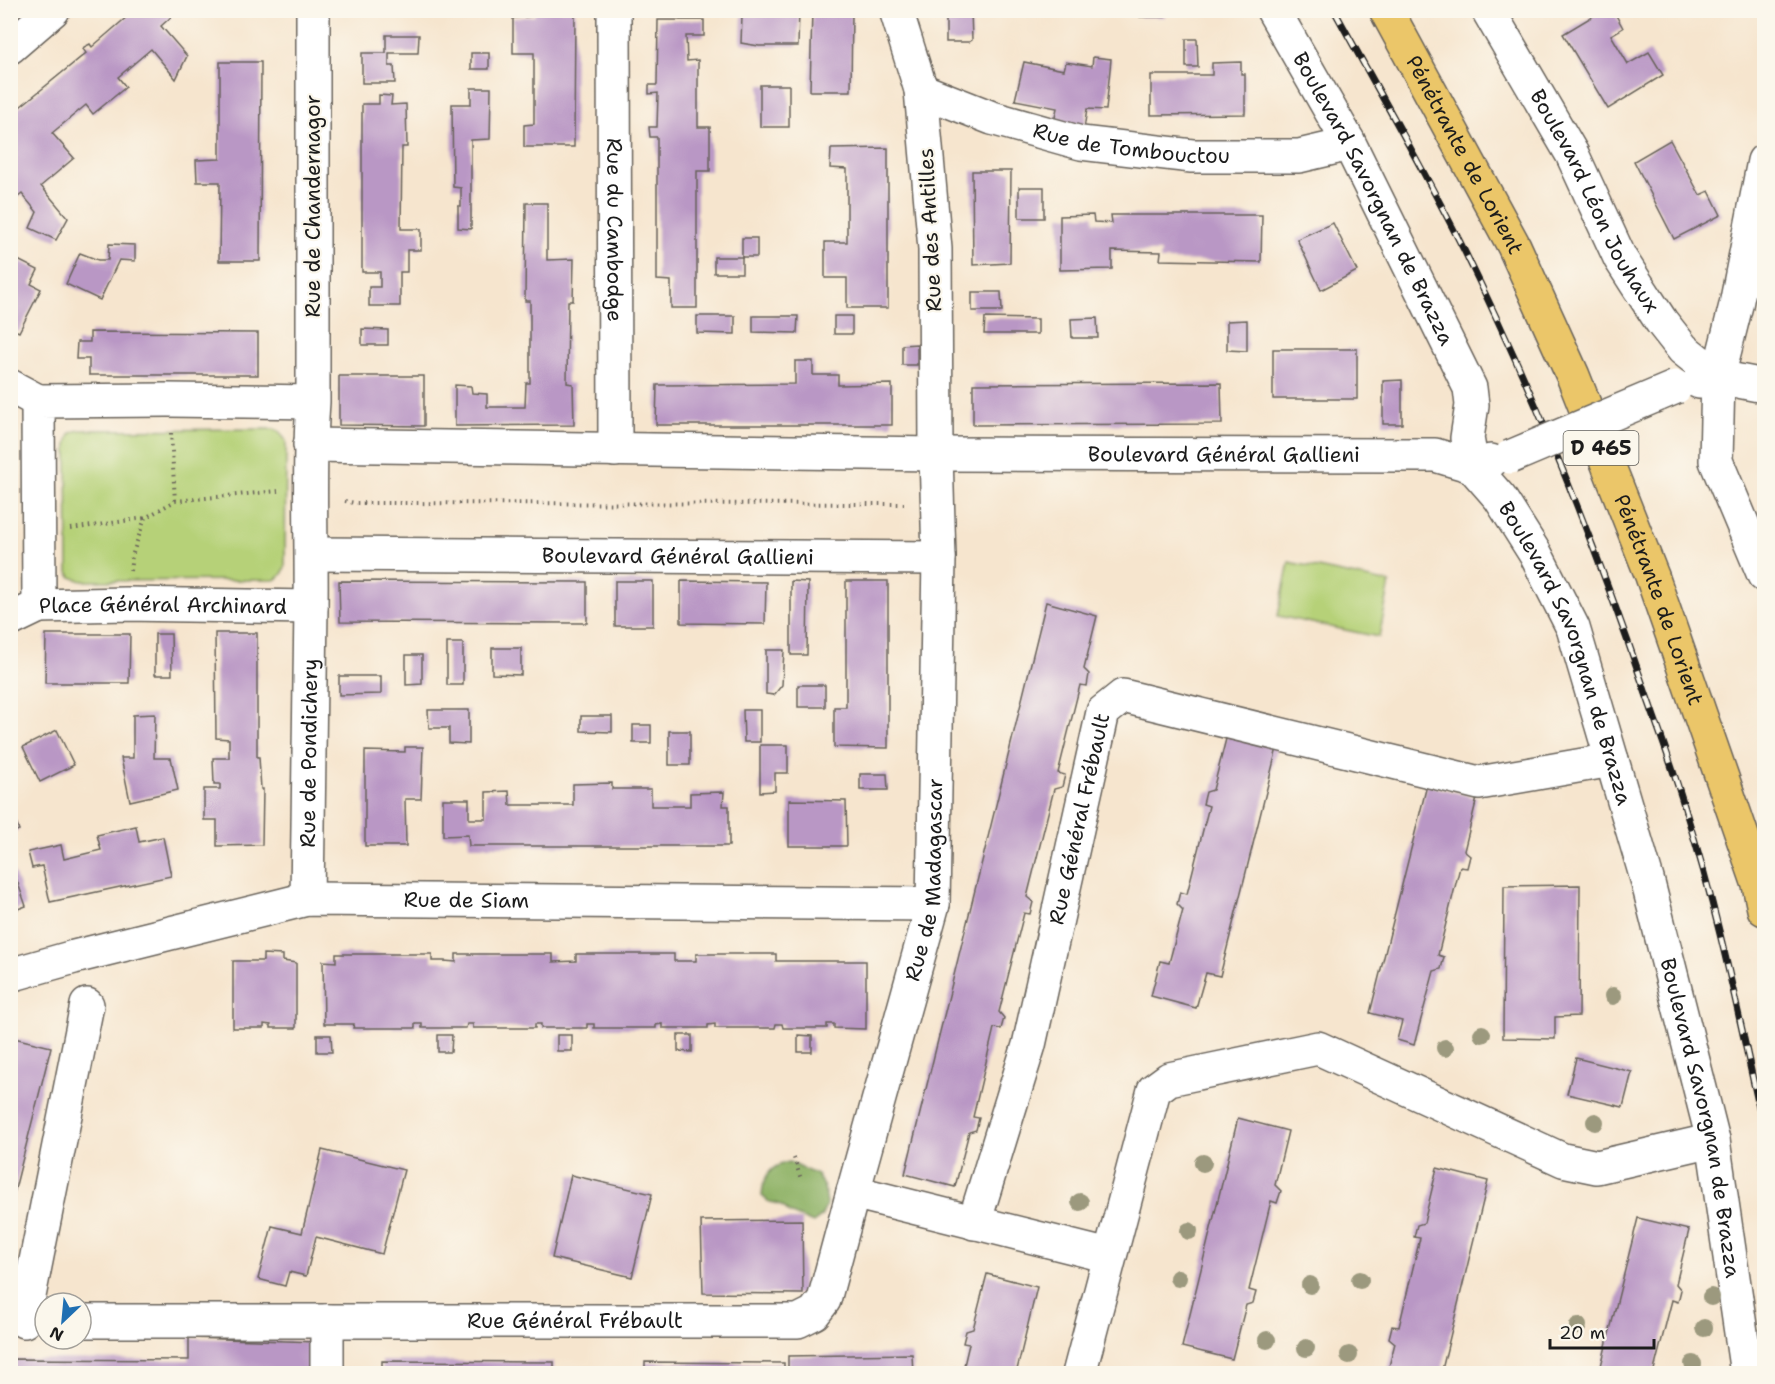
<svg xmlns="http://www.w3.org/2000/svg" width="1775" height="1384" font-family="'Shantell Sans',sans-serif">
<rect width="100%" height="100%" fill="#fbf7ec"/>
<filter id="ink" filterUnits="userSpaceOnUse"><feTurbulence type="fractalNoise" baseFrequency=".0167" numOctaves="2"/><feDisplacementMap in="SourceGraphic" scale="12" xChannelSelector="R" yChannelSelector="G"/><feConvolveMatrix kernelMatrix="1 2 1 2 8 2 1 2 1" color-interpolation-filters="sRGB"/></filter>
<filter id="wash" filterUnits="userSpaceOnUse"><feTurbulence type="fractalNoise" baseFrequency=".008" numOctaves="4" result="noise"/><feDisplacementMap in="SourceGraphic" scale="24" xChannelSelector="R" yChannelSelector="G"/><feGaussianBlur stdDeviation="1.35" result="paint"/><feColorMatrix in="noise" values="0 0 0 0 0 0 0 0 0 0 0 0 0 0 0 0 0 1.4 0 .05"/><feComposite in="paint" operator="in"/></filter>
<g filter="url(#wash)">
<rect width="100%" height="100%" fill="#f6e5ce"/>
<g fill="#b6d178" stroke="#69764a" stroke-width="1.5">
<path d="M274,429L279,431L286,441L285,567C283,574 281,577 274,580L82,581L71,577L68,572L67,444L70,434L75,431L82,430Z"/>
<path d="M1289,562L1390,583L1379,637L1278,616Z"/>
</g>
<path fill="#90b368" stroke="#566842" stroke-width="1.5" d="M789,1162L817,1175L824,1187L827,1204L821,1217L813,1223L789,1213L785,1208L776,1203L769,1202L762,1196C763,1177 769,1166 789,1162Z"/>
<g id="blocks">
<g fill="#b997c5">
<path d="M135,10H165L171,17L161,26L187,56L176,79L151,49L118,77L126,87L93,114L86,105L52,133L74,158L41,186L68,218L56,240L30,228L37,212L22,194L18,197L10,188V115L86,53L83,49L84,47L90,44L92,47Z"/>
<rect x="471" y="10" width="23" height="6"/>
<path d="M535,10H575L574,147H524V125L534,124V53H513V18L535,16Z"/>
<path d="M759,10H799L798,46H759L741,43L742,15H759Z"/>
<path d="M812,10H852L851,91H810Z"/>
<path d="M941,10H971L972,40L969,42H946V16H941Z"/>
<rect x="1140" y="10" width="25" height="7"/>
<path d="M1603,10H1613L1623,28L1611,35L1628,64L1649,52L1663,75L1608,109L1563,34Z"/>
<path d="M658,20H704V36H686L687,61L698,60V127H710V171H697V308H671V281L657,280V137H650L649,127H657L658,93L649,94V85H657Z"/>
<path d="M386,35H419L418,53H389V66H394L395,83H362V53H386Z"/>
<path d="M1186,39H1197L1198,67H1186Z"/>
<rect x="471" y="53" width="18" height="16"/>
<path d="M1093,57L1111,59L1106,110L1087,109L1084,129L1054,122L1057,108L1015,100L1024,62L1064,70L1066,62L1092,66Z"/>
<path d="M220,62H261L260,261H219L220,182H197L196,160L220,159Z"/>
<path d="M1241,62V74H1245V114L1151,115V75H1212V63Z"/>
<rect x="760" y="85" width="29" height="42"/>
<path d="M471,88H491L490,139L471,140V229L458,228V206H461V188L453,187L452,104H471Z"/>
<path d="M379,95L392,96L391,105L406,104L407,147H402L401,229H421V250H407V272H400V306H369V287H380V272H362V104H379Z"/>
<path d="M1670,140L1700,195L1709,191L1721,215L1674,239L1634,161Z"/>
<path d="M888,148V308H847V278H825V242H847V169L830,168L831,149Z"/>
<path d="M972,171H1011L1010,263L973,265Z"/>
<rect x="1019" y="187" width="25" height="31"/>
<path d="M526,203H547V260L574,259L573,301H568L567,383L573,384L574,425L455,426V385L471,386L472,393L487,394V407H525L526,383H530V301H525Z"/>
<path d="M1093,215L1094,222L1112,223L1111,215H1262L1261,262L1160,260L1161,252L1112,251V269L1060,270V216Z"/>
<path d="M1333,223L1357,271L1321,290L1297,239Z"/>
<rect x="742" y="238" width="15" height="19"/>
<path d="M109,244L135,245V261L119,260L100,300L66,284L80,253L98,260H108Z"/>
<path d="M10,256L38,270L31,284L41,289L19,332L10,328Z"/>
<rect x="714" y="257" width="28" height="16"/>
<path d="M972,292H1001L1002,311H972Z"/>
<path d="M697,316H735V334L697,333Z"/>
<path d="M753,316H798L797,333L753,332Z"/>
<rect x="834" y="316" width="18" height="18"/>
<path d="M985,318L1038,319V334H984Z"/>
<path d="M1097,318L1098,338H1072L1071,319Z"/>
<path d="M1247,320V351L1227,350V321Z"/>
<path d="M362,329L388,330V345H362Z"/>
<path d="M90,332L258,333V375H89V359H76L77,342H90Z"/>
<path d="M917,344V365H902V345Z"/>
<rect x="1273" y="349" width="84" height="50"/>
<path d="M795,361H813V375H838V385L892,384V425H656L657,385L795,384Z"/>
<path d="M339,376H424V426L339,425Z"/>
<path d="M1402,380V424H1383V381Z"/>
<path d="M1221,383L1222,424L973,425V384Z"/>
<rect x="10" y="463" width="4" height="84"/>
<path d="M339,581L587,582V623L340,622Z"/>
<rect x="615" y="581" width="38" height="45"/>
<path d="M681,581L766,582L765,624L681,623Z"/>
<path d="M791,581L808,582L807,655H791Z"/>
<path d="M846,581H888V748L834,747V707H846Z"/>
<path d="M1046,602L1097,616L1084,669L1089,674L1087,686L1080,685L1058,773L1065,775L1062,787L1054,789L1027,897L1033,902L1030,914L1024,913L999,1012L1004,1018L1001,1029L994,1028L973,1117L979,1118L976,1130L969,1132L955,1187L905,1174Z"/>
<path d="M215,633H257V757H259L261,789H263L262,845L217,846V820H204V789H220V784H214L213,758H229V739L216,738Z"/>
<path d="M46,634H130L129,683H45Z"/>
<path d="M155,634H171L172,675H155Z"/>
<rect x="447" y="643" width="16" height="42"/>
<path d="M492,648H521V675L492,674Z"/>
<path d="M766,650H784L782,685L774,695L766,694Z"/>
<path d="M406,655H422V684L406,685Z"/>
<path d="M339,676H381V694L339,695Z"/>
<rect x="798" y="685" width="27" height="22"/>
<path d="M428,710H469V744L449,743V728H429Z"/>
<path d="M743,710H760V742H744Z"/>
<path d="M155,714L154,758H171L178,790L130,801L121,758H133V715Z"/>
<path d="M581,716H612V732L581,731Z"/>
<rect x="633" y="725" width="18" height="18"/>
<path d="M57,730L74,765L40,782L23,747Z"/>
<rect x="669" y="731" width="21" height="34"/>
<path d="M1227,735L1277,748L1220,976L1206,973L1196,1008L1151,996L1160,961L1169,963L1183,910L1177,904L1180,892L1187,894L1209,806L1203,804L1206,792L1213,790Z"/>
<path d="M760,745H788V773H775V791L760,792Z"/>
<path d="M405,747H423L421,799H405L406,846H365V751L405,752Z"/>
<path d="M860,774H887L888,790H860Z"/>
<path d="M612,783V789H651V806H690V793L724,792L723,806H729V846H469L468,835L443,836V799H469V819H486V792L509,791L510,805H573V784Z"/>
<path d="M1427,785L1477,798L1464,851L1470,856L1467,868L1460,867L1438,955L1444,957L1441,969L1434,971L1414,1045L1397,1040L1402,1021L1370,1013Z"/>
<path d="M789,800L846,801L847,846H789Z"/>
<path d="M10,808L19,830L10,833Z"/>
<path d="M136,826L139,842L163,837L171,876L50,902L42,866L32,868L28,852L61,845L64,859L101,850L97,835Z"/>
<path d="M14,872L26,906L10,912V873Z"/>
<path d="M1580,885L1579,1016L1555,1017V1039L1503,1038L1504,886Z"/>
<path d="M263,954L283,955V961L296,963V1028H271V1025L264,1024V1028H233V961H263Z"/>
<path d="M336,954H432V961H444L456,962V954H553V962L576,961V954H674V961H696V954H776V961H866V1029L834,1028V1024H827V1028H783L782,1024H776L775,1028H715V1024L708,1025V1028H662V1024L656,1025V1028H594V1024H587V1028H541V1024H535V1028H473V1024H467L466,1028H422V1024H415V1028H353L354,1024H324L323,961L336,962Z"/>
<path d="M317,1035H331L332,1052H317Z"/>
<path d="M438,1035H452L451,1052H438Z"/>
<rect x="557" y="1035" width="15" height="16"/>
<path d="M678,1035H692V1052L678,1051Z"/>
<path d="M798,1035L812,1036V1052H798Z"/>
<path d="M10,1037L51,1047L11,1205H10Z"/>
<path d="M1576,1058L1632,1072L1623,1107L1567,1094Z"/>
<path d="M1238,1118L1288,1131L1275,1185L1281,1191L1277,1203L1271,1201L1249,1290L1256,1292L1253,1303L1246,1305L1232,1359L1182,1347Z"/>
<path d="M322,1150L404,1170L382,1254L316,1237L306,1276L289,1272L285,1286L258,1279L272,1226L302,1233Z"/>
<path d="M1437,1168L1488,1181L1441,1374H1387L1395,1343L1389,1338L1392,1326L1399,1327L1420,1238L1414,1237L1417,1225L1424,1223Z"/>
<path d="M571,1175L652,1194L632,1277L552,1258Z"/>
<path d="M1638,1218L1689,1230L1676,1284L1681,1290L1678,1302L1672,1300L1653,1374H1599Z"/>
<path d="M802,1220L803,1294L703,1293L701,1221Z"/>
<path d="M987,1274L1037,1287L1016,1374H962L969,1344L963,1343L966,1331L973,1329Z"/>
<path d="M189,1338L318,1342L317,1374H10V1359L189,1360Z"/>
<path d="M912,1354L913,1374H788V1356Z"/>
<path d="M382,1361L554,1362V1374H382Z"/>
<path d="M645,1362L784,1363V1374H645Z"/>
</g>
</g>
</g>
<g filter="url(#ink)">
<use href="#blocks" fill-opacity="0" stroke="#68625a" stroke-width="1.5"/>
<g fill="none" stroke-linecap="round" stroke-linejoin="round">
<defs>
<g id="minor">
<path id="s1" d="M614,10L615,450"/>
<path id="s2" d="M1273,10L1348,141L1470,388L1472,405L1467,438L1472,466L1500,498L1536,555L1573,628L1647,879L1713,1140L1747,1374"/>
<path id="s3" d="M1488,10L1572,154L1620,258L1636,283L1661,321L1683,349L1718,377"/>
<path d="M10,47L53,10"/>
<path id="s4" d="M921,90L992,118L1081,143L1192,156H1299L1333,148L1348,141"/>
<path d="M1764,161L1736,305L1718,377L1716,461L1764,575"/>
<path d="M1699,382L1718,377L1764,386"/>
<path d="M10,386L38,401"/>
<path id="s5" d="M313,402L168,400L38,401L39,606L126,604L311,607C312,539 308,470 313,402V10"/>
<path id="s6" d="M310,445L936,454L1435,455L1472,466L1491,461"/>
<path id="s7" d="M312,554L939,558"/>
<path d="M10,620L39,606"/>
<path id="s8" d="M307,899L311,607"/>
<path id="s9" d="M10,975L74,957L307,899L933,904"/>
<path id="s10" d="M853,1192L933,904L939,558L936,454L935,249L921,90L896,10"/>
<path id="s11" d="M974,1223L1029,1045L1103,712L1123,696L1479,783L1612,760"/>
<path d="M24,1321L87,1005"/>
<path id="s12" d="M81,1321H798L814,1313L824,1300L853,1192L1109,1256"/>
<path d="M327,1374V1321"/>
<path d="M1079,1374L1154,1090L1169,1079L1318,1048L1563,1160L1597,1167L1713,1140"/>
</g>
<g id="primary">
<path id="s13" d="M1386,10L1514,246L1573,376L1652,576L1728,795L1759,885L1764,909"/>
</g>
</defs>
<use href="#minor" stroke="#68625a" stroke-width="36"/>
<use href="#primary" stroke="#68625a" stroke-width="36"/>
<g stroke="#68625a" stroke-width="4" stroke-dasharray="1.5 4.5" stroke-linecap="butt">
<path d="M171,433L175,501"/>
<path d="M345,501L355,503L904,504"/>
<path d="M71,529L145,518"/>
<path d="M130,571L132,556L145,518L175,501L278,491"/>
<path d="M794,1158L801,1179"/>
</g>
<use href="#minor" stroke="#fff" stroke-width="33"/>
<use href="#primary" stroke="#ebc669" stroke-width="33"/>
<defs>
<path id="rail" d="M1334,10C1378,90 1423,168 1464,250C1534,392 1594,541 1645,691C1659,731 1674,771 1686,812C1719,915 1740,1023 1764,1129"/>
</defs>
<use href="#rail" stroke="#1c1c1c" stroke-width="7"/>
<use href="#rail" stroke="#fbf7ec" stroke-width="4.5" stroke-dasharray="14" stroke-linecap="butt"/>
<defs>
<path id="minor-bridge" d="M1510,457L1676,387"/>
</defs>
<use href="#minor-bridge" stroke="#68625a" stroke-width="36" stroke-linecap="butt"/>
<use href="#minor-bridge" stroke="#fff" stroke-width="33"/>
</g>
<g fill="#9c997e">
<circle cx="1613" cy="996" r="9"/>
<circle cx="1482" cy="1034" r="9"/>
<circle cx="1445" cy="1048" r="9"/>
<circle cx="1595" cy="1122" r="9"/>
<circle cx="1203" cy="1163" r="9"/>
<circle cx="1080" cy="1202" r="9"/>
<circle cx="1189" cy="1231" r="9"/>
<circle cx="1178" cy="1278" r="9"/>
<circle cx="1360" cy="1280" r="9"/>
<circle cx="1310" cy="1285" r="9"/>
<circle cx="1711" cy="1297" r="9"/>
<circle cx="1578" cy="1326" r="9"/>
<circle cx="1704" cy="1328" r="9"/>
<circle cx="1267" cy="1340" r="9"/>
<circle cx="1306" cy="1348" r="9"/>
<circle cx="1349" cy="1355" r="9"/>
<circle cx="1693" cy="1364" r="9"/>
</g>
</g>
<g text-anchor="middle" dominant-baseline="central" stroke-width="4.5" stroke-linejoin="round" paint-order="stroke">
<rect fill="#fbf7ec" stroke="#5f5e5a" stroke-width="1.5" x="1563.5" y="431" width="75" height="34" rx="4.5"/>
<g font-size="20" font-weight="bold" fill="#1c1c1c">
<text x="1601" y="448">D 465</text>
</g>
<g font-size="21" fill="#1c1c1c" stroke="#fbf7ec">
<text stroke="none"><textPath href="#s4" startOffset="219">Rue de Tombouctou</textPath></text>
<text stroke="none"><textPath href="#s13" startOffset="165">Pénétrante de Lorient</textPath></text>
<text stroke="none"><textPath href="#s2" startOffset="214">Boulevard Savorgnan de Brazza</textPath></text>
<text stroke="none"><textPath href="#s3" startOffset="219">Boulevard Léon Jouhaux</textPath></text>
<text transform="translate(313 206) rotate(-90)">Rue de Chandernagor</text>
<text stroke="none"><textPath href="#s1" startOffset="220">Rue du Cambodge</textPath></text>
<text transform="translate(930 230) rotate(-93)">Rue des Antilles</text>
<text stroke="none"><textPath href="#s6" startOffset="914">Boulevard Général Gallieni</textPath></text>
<text stroke="none"><textPath href="#s7" startOffset="366">Boulevard Général Gallieni</textPath></text>
<text stroke="none"><textPath href="#s13" startOffset="651">Pénétrante de Lorient</textPath></text>
<text stroke="none"><textPath href="#s5" startOffset="604">Place Général Archinard</textPath></text>
<text stroke="none"><textPath href="#s2" startOffset="718">Boulevard Savorgnan de Brazza</textPath></text>
<text stroke="none"><textPath href="#s8" startOffset="146">Rue de Pondichery</textPath></text>
<text stroke="none"><textPath href="#s11" startOffset="418">Rue Général Frébault</textPath></text>
<text stroke="none"><textPath href="#s10" startOffset="322">Rue de Madagascar</textPath></text>
<text stroke="none"><textPath href="#s9" startOffset="466">Rue de Siam</textPath></text>
<text stroke="none"><textPath href="#s2" startOffset="1204">Boulevard Savorgnan de Brazza</textPath></text>
<text stroke="none"><textPath href="#s12" startOffset="494">Rue Général Frébault</textPath></text>
</g>
</g>
<rect width="1775" height="1384" fill="none" stroke="#fbf7ec" stroke-width="36"/>
<g transform="translate(63 1321) rotate(206)"><circle r="28" fill="#fbf7ec" stroke="#a29f99" stroke-width="1.5"/>
<path d="M0-4.5L10 22L0 15L-10 22Z" fill="#1f6fb2"/>
<text y="-9" font-size="16" font-weight="bold" text-anchor="middle" fill="#1c1c1c">N</text>
</g>
<path d="M1550 1339v9h104v-9" fill="none" stroke="#1c1c1c" stroke-width="3"/>
<text x="1559" y="1339" font-size="18" fill="#1c1c1c" stroke="#fbf7ec" stroke-width="4.5" paint-order="stroke">20 m</text>
</svg>
